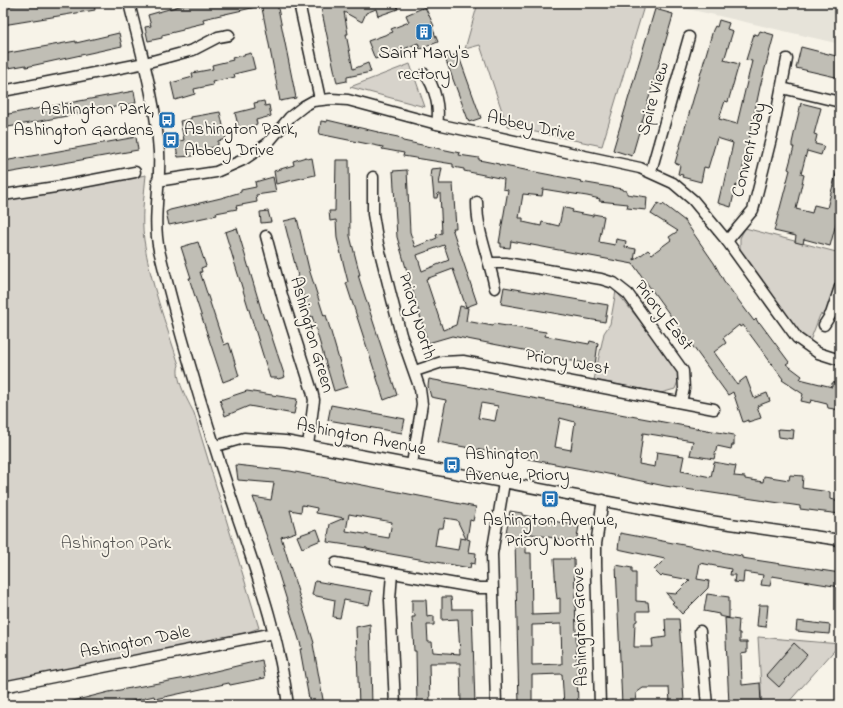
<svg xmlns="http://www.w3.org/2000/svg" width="843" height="708" font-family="'Indie Flower',sans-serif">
<rect width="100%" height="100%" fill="#f7f3e8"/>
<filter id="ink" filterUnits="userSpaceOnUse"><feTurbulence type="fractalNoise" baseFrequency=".025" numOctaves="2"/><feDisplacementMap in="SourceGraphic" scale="8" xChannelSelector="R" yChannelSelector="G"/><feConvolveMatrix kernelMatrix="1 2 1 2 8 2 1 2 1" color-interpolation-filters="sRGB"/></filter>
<g filter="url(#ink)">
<path fill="#e6e3d9" d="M661,3H840V44L715,15Z"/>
<g fill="#d7d3cb" stroke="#7a7874">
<path d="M478,3H645L602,146L507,126L480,45L465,49Z"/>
<path d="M410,64L425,107L350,87Z"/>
<path d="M146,175C144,196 141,218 144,240C150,282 166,324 179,365C174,377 188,401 194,413L259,628L245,633L3,682V200Z"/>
<path d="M745,228L840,253V267L826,313L820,315L810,341L802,335L740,250V238Z"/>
<path d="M616,291L678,369L680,376L675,389L661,393L594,380L604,333L610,324Z"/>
<path d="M758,637L840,644L786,705H762Z"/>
</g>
<g fill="#c0beb5" stroke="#1c1c1c" fill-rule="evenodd">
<path d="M25,3H94L95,10L3,25V7Z"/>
<path d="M190,3H256V7L203,19L204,23L183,28V30L162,35V38L148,41L145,27L151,26L148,15Z"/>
<path d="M261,3H277L296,98L280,101Z"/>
<path d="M320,3H396L398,9L378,16L376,9L366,13L362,22L344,12L348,34H346L353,69L368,63L371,72L347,77V81L337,83Z"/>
<path d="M425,7L434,26L432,27L438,42L420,49L418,43L390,55L389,54L375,59L368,41L393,32L391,29L409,22L406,15Z"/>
<path d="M655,9L673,14L672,19L632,156L613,150Z"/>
<path d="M719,20L729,23L727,29L733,31L724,60L739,64L728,102L725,101L719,119L737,124L752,61L746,60L754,34L758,35L760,31L774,35L760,87L739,186L736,185L731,207L718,203L722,186L724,187L733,143L717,138L708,168L704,167L701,182L682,177L683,175L678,174L680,165L675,163L713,30L715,26L717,27Z"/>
<path d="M119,33L122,46L26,67V65L3,69V54L76,41V43Z"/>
<path d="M801,47L840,57V78L796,68Z"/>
<path d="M251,53L255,69L234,74L235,77L212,82L213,85L194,89L195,94L175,100L171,83L193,77L192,73L213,69L212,65L233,60L232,58Z"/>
<path d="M458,54L481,118L469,122L445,58Z"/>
<path d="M134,91L136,103L3,128V115Z"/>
<path d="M264,101L265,106L269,105L271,116L256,120L257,124L253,126L239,129L235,113L255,108L254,103Z"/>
<path d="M801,103L821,108L814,134L817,135L815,144L824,146L821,155L807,151L801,174L804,175L796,209L812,213L814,205L827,208L837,170L840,171V209L830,246L804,239L803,244L795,242L796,236L774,231L790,170L788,169L794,147H792V143Z"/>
<path d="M220,112L226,139L218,141V145L214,147L196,151L197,153L193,156L178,157L175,142L184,140L180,121L191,119V117Z"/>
<path d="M327,120L378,132V133L398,137L403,141L460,153L459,155L479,158V160L499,164V165L582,181L581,182L622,189V190L627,191V194L647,197L646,210L627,208L628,204L599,201L600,199L587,196L555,191L543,189L542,196L523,194L519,218H523V222L541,226L542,222L559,226L563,207L573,210L572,212L593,216V214L604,216L599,242L615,245L616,239L626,241L625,247L636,249L634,260L648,250L652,254L671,240L669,237L678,231L651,214L658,203L662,206L663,204L685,221L714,263L724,281L754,321L756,319L759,324L760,323L789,362L786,364L802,376L800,379L832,387V383L840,382V410L828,408L827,404L811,400L810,403L801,401L803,394L782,380L783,379L743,325L740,327L739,325L723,338L726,343L714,352L737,384L746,377L754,398L767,393L770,401L757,406L761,418L748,422V420L743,422L733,392L728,395L633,264L511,241L510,248L501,247V243H499L508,190L503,189L504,179L464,171V169L453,167V164L403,156L404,153L382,149L383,147L319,134L321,121L327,122Z"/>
<path d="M136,137L138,150L7,173L4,161Z"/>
<path d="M306,157L307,159L312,158L315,175L276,184L274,171L294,165L293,161Z"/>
<path d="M336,160H349L350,236L360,275H358L397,395L384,400L346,283L348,282L337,238L336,220L330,221L329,211H335Z"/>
<path d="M442,168L439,184H453L456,228H452L477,303L466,307L453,269L426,279L443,330L456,325L460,306L468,308L466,321L493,326L494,324L546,332L545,336L589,344L590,341L598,343L595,365L543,356L544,354L452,336L428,343L397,237L393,171L407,170L410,232L415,247L437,238L436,235L442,233L440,193H438L437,198H434L432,177H430L431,169ZM444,245L449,260L422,271L417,255Z"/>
<path d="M273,177L276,192L256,195L257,202L236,206L237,209L216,213L217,215L169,225L166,212L170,210L221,198L241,192V190L256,187L255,182Z"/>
<path d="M268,211L271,222L261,223L260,212Z"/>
<path d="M297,218L309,269L324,316L326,315L347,387L334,391L312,316L310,317L297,276H298L284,221Z"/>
<path d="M237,228L264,319H266L285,377L278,379L277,378H270L225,232Z"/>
<path d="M198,242L206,266L201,268L202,272H200L224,345L229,343L239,376L223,382L189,278H191L181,247Z"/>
<path d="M504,287L608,305L605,322L501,304Z"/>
<path d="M429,379L734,435V445H732L731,449L717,446L714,459L690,455L693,441L643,433L639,464L655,467L657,452L684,456L681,471L711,477L714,462L736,466L734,476L745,477V479L763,482L764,476L789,480L790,475L803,476L802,488L830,492V499L840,501V514L800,509V506L665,486L603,473L438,442L446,400L431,397L428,386ZM481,403L498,406L495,421L478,418ZM560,418L575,422L571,450L555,447Z"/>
<path d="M247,391L297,399L294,414L249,406L225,416L220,400Z"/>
<path d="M331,405L405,419L402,433L328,420Z"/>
<path d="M778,429L794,430L793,439L779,437Z"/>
<path d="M236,465L290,471L476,507L473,521L470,520L467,539L470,540L468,552L476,553L475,564L471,563L470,568L385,553L367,549V548L327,542L330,524L344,518L316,513L317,508L302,505L301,512L290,510L296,532L281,537L314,643L313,644L324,705H312L311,699H309L300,649H302L269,543L253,497L271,500L274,483L238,480ZM349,514L392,522L389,538L346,531ZM445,518L457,520L466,539L460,538L458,550L435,546L438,528H443Z"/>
<path d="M510,511L522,513V515L579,526L576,542L526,533V553H531L532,615L560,614V598L557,599L556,590L554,559H574L578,705H564L562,674L532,675V705H519L515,540L505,538ZM561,624L562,664L532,665V625Z"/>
<path d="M317,529L321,540L302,548L297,536Z"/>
<path d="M620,533L742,556V558L840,573V587L772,576L770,586L761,585L763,575L744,572L743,583L734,582L735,575H730L731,569L700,563L697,579L709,581L708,588L682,614L672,603L674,602L666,593L676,594L690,580L663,575L661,577L654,570L665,559L618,549Z"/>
<path d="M616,565L632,568V573H636V601L648,602L649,611H637V621L635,622L634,647H653L652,639L666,637L665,619H679L684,702H670L669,688H643L636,693L637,705H622Z"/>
<path d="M315,581L372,591L369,605L344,600L340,618L333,617L335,600L312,595Z"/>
<path d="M707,594L729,597V618L719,616V614L704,611Z"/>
<path d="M442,597H451L452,609H472L475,705H461L460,663H429L430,704L417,705L416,651H414L412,617H415V614L412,613V600H426L427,617L434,616V625H427L428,642H432L433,652L460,654L458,619L442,620Z"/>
<path d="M759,605H768L766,627L757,626Z"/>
<path d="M725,618L739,620L738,633H740V642H747V653L741,654L742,685L760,683L761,705H729Z"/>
<path d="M797,621L830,625L829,634L796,631Z"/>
<path d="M370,624L372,705H359L356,627Z"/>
<path d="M794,643L807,655L779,687L766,675Z"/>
<path d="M262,660L265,678L230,685L229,683L155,699L154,696L116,705H69V702L109,692L186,678Z"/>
</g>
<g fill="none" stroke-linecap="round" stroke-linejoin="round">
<defs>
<g id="minor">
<path d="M129,3C141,52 156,101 159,152C161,185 152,218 159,250C179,332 203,412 229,491C252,561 279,632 288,705"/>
<path d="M299,3L320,99"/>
<path d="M425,74C435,86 440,109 437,124"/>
<path d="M782,88L840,102"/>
<path d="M3,91L145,63L193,50L218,37L229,35"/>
<path d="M651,171L689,37"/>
<path d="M373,177V214L378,244L401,335L420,389L422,404L412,464"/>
<path d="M157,181L216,172L243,160L267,144L290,117L304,106L313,101L331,99L348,100L437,124L640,168L673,183L693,200L727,241L797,338L818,353L840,360"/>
<path d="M3,195L62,186L135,172"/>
<path d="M477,202C477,234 489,257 495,288"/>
<path d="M266,236L283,299L312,391L314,400L308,445"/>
<path d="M727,241L753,210L773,131L787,59"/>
<path d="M490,263H506L601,279L614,283L628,294L683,371L684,389L681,402"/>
<path d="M824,325L831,314L840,287"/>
<path d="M415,371L442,362L463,361L714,409"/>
<path d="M216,446L244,438L285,441L710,521L840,540"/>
<path d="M336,563L479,588H492"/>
<path d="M392,573L390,600L395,705"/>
<path d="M700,631L707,705"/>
<path d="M3,687L274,633"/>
<path d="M496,705L492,554L504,483"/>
<path d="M600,705L596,563V544L603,500"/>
</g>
</defs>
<use href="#minor" stroke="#1c1c1c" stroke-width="13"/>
<use href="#minor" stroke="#f7f3e8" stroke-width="10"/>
</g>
</g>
<defs>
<symbol id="building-square" viewBox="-11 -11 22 22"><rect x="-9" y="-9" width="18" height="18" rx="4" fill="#1f6fb2" stroke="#f7f3e8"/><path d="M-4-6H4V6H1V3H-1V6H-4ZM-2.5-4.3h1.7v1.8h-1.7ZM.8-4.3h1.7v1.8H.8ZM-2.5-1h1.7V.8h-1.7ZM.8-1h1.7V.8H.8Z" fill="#fff"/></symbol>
<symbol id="bus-square" viewBox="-11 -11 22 22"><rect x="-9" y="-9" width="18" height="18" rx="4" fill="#1f6fb2" stroke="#f7f3e8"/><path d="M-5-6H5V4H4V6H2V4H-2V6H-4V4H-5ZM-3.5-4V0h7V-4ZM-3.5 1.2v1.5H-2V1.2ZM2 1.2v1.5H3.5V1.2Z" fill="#fff"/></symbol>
</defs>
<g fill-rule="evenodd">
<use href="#building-square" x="414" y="22" width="20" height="20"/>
<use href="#bus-square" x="157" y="110" width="20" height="20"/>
<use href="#bus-square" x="161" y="130" width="20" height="20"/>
<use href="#bus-square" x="442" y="455" width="20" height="20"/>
<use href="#bus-square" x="540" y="489" width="20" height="20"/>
</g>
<g text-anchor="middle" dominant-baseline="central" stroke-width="4" stroke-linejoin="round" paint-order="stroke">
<g font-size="18" fill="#1c1c1c" stroke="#f7f3e8">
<text x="424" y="54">Saint Mary's<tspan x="424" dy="21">rectory</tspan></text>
<text x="154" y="110" text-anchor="end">Ashington Park,<tspan x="154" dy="21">Ashington Gardens</tspan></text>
<text x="184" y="130" text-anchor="start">Ashington Park,<tspan x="184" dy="21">Abbey Drive</tspan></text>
<text x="465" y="455" text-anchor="start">Ashington<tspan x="465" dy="21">Avenue, Priory</tspan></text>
<text x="550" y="521">Ashington Avenue,<tspan x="550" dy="21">Priory North</tspan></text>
</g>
<g font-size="18" fill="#1c1c1c" stroke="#f7f3e8">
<text transform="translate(654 99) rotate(-74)">Spire View</text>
<text transform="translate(531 127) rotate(12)">Abbey Drive</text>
<text transform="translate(750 150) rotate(-76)">Convent Way</text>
<text transform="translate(416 316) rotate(73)">Priory North</text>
<text transform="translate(663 316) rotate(52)">Priory East</text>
<text transform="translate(311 335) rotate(74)">Ashington Green</text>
<text transform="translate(567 363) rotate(10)">Priory West</text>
<text transform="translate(361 438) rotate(11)">Ashington Avenue</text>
<text transform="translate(581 627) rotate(-92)">Ashington Grove</text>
<text transform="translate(135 643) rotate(-11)">Ashington Dale</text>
</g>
<g font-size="18" fill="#545351" stroke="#f7f3e8">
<text x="116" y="544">Ashington Park</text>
</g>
</g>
<rect width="843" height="708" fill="none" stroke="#f7f3e8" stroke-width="16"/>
<rect x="8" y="8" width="827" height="692" fill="none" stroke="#1c1c1c" stroke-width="1.5" filter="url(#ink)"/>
</svg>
